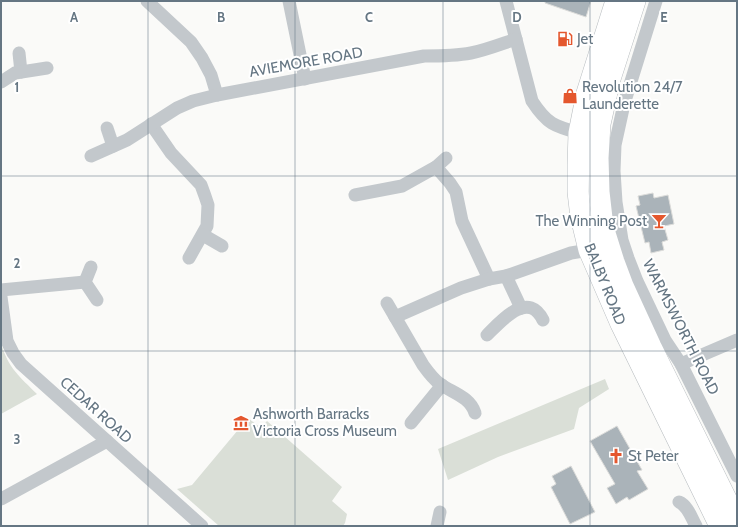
<svg xmlns="http://www.w3.org/2000/svg" width="738" height="527" font-family="Cabin,sans-serif">
<rect width="100%" height="100%" fill="#fafaf8"/>
<g fill="#dadfd7">
<path d="M1,343C8,368 20,377 37,394L1,414Z"/>
<path d="M605,379L609,389L579,408L574,429L498,457L448,480L438,449Z"/>
<path d="M248,418L261,428L267,421L342,487L332,501L347,514L345,523L343,526H219L177,489L192,485Z"/>
</g>
<g fill="#aab3b9" stroke="#dcdcda">
<path d="M545,1H591L586,17L545,3Z"/>
<path d="M653,193L654,198L668,195L674,224L664,226L668,240L662,242L664,250L651,253L649,242L645,243L636,206L640,205L638,196Z"/>
<path d="M617,426L642,470L637,471L648,489L629,500L627,497L616,504L607,488L615,484L590,441Z"/>
<path d="M571,466L595,512L570,524L551,487L556,484L552,476Z"/>
</g>
<g fill="none" stroke-linecap="round" stroke-linejoin="round">
<defs>
<g id="primary">
<path d="M616,1L587,93L579,133L578,164V192L581,217L589,250L621,324L720,526"/>
<path d="M635,1L610,79L600,124L598,158L599,192L603,227L614,262L623,286L651,347L737,521"/>
</g>
</defs>
<use href="#primary" stroke="#b5babe" stroke-width="22"/>
<g stroke="#c3c8cc" stroke-width="13">
<path d="M147,1L191,42L202,58L211,75L217,95"/>
<path d="M289,1L305,79"/>
<path d="M506,1L532,101C547,124 554,126 579,133"/>
<path d="M656,1L624,104L615,145L614,171L616,202L622,240L628,258L637,281L665,340L681,364L737,476"/>
<path d="M19,53L21,72"/>
<path d="M1,82L15,73L47,68"/>
<path d="M151,124L171,153L201,185L205,196L208,205L207,226L189,258"/>
<path d="M107,128L113,146"/>
<path d="M91,156L127,140L177,108L193,101L217,95L424,56C439,56 455,56 471,53C486,50 501,44 516,39"/>
<path d="M436,167L450,183L456,192L462,221L489,279"/>
<path d="M355,195L402,186L436,167L446,158"/>
<path d="M203,235L222,246"/>
<path d="M91,267L85,282L97,300"/>
<path d="M506,276L521,308"/>
<path d="M1,290L85,282"/>
<path d="M1,297L7,341L13,353L21,364L202,526"/>
<path d="M387,303L423,365C428,372 433,379 440,384C453,393 470,397 475,413"/>
<path d="M395,317L461,288L489,279L506,276L571,253L589,250"/>
<path d="M487,335C502,320 528,290 543,320"/>
<path d="M681,364L737,340"/>
<path d="M411,423L442,385"/>
<path d="M1,499L107,441"/>
<path d="M679,502C688,506 691,517 696,526"/>
<path d="M437,526L440,512"/>
</g>
<use href="#primary" stroke="#fff" stroke-width="21"/>
</g>
<path fill="none" stroke="#657683" stroke-width="1" stroke-opacity="0.55" d="M148,1V526M295,1V526M443,1V526M590,1V526M1,176H737M1,351H737"/>
<defs>
<symbol id="fuel-bare" viewBox="-9 -9 18 18"><path d="M-5.5-6h7V0h2V4h1.3V-2.5L3-4.5l.8-.8L6-3V5H2.5V1h-1V6h-7ZM-4.2-4.7v3.2H.2V-4.7Z" fill="#e4572e" stroke="#fff" stroke-width="2.5" paint-order="stroke"/></symbol>
<symbol id="shop-bare" viewBox="-9 -9 18 18"><path d="M-5-2.5h2.3a2.7 3.5 0 0 1 5.4 0H5L5.5 6h-11ZM-1.5-2.5h3a1.5 2.3 0 0 0-3 0Z" fill="#e4572e" stroke="#fff" stroke-width="2.5" paint-order="stroke"/></symbol>
<symbol id="bar-bare" viewBox="-9 -9 18 18"><path d="M-6-5H6L.8 .8V4.5H3.5V6h-7V4.5H-.8V.8Z" fill="#e4572e" stroke="#fff" stroke-width="2.5" paint-order="stroke"/></symbol>
<symbol id="museum-bare" viewBox="-9 -9 18 18"><path d="M0-6L6-3V-2H-6V-3ZM-5-1h2V3h-2ZM-1-1h2V3h-2ZM3-1h2V3H3ZM-6 4H6V6H-6Z" fill="#e4572e" stroke="#fff" stroke-width="2.5" paint-order="stroke"/></symbol>
<symbol id="church-bare" viewBox="-9 -9 18 18"><path d="M-1.2-6h2.4v3.5h3.3v2.4h-3.3V6h-2.4V-.1h-3.3v-2.4h3.3Z" fill="#e4572e" stroke="#fff" stroke-width="2.5" paint-order="stroke"/></symbol>
</defs>
<g fill-rule="evenodd">
<use href="#fuel-bare" x="554" y="28" width="22" height="22"/>
<use href="#shop-bare" x="559" y="85" width="22" height="22"/>
<use href="#bar-bare" x="648" y="210" width="22" height="22"/>
<use href="#museum-bare" x="230" y="412" width="22" height="22"/>
<use href="#church-bare" x="605" y="445" width="22" height="22"/>
</g>
<g text-anchor="middle" dominant-baseline="central" stroke-width="4" stroke-linejoin="round" paint-order="stroke">
<g font-size="15" fill="#657683" stroke="#fff" text-anchor="start">
<text x="577" y="39">Jet</text>
<text x="582" y="87">Revolution 24/7<tspan x="582" dy="17">Launderette</tspan></text>
<text x="647" y="221" text-anchor="end">The Winning Post</text>
<text x="253" y="414">Ashworth Barracks<tspan x="253" dy="17">Victoria Cross Museum</tspan></text>
<text x="628" y="456">St Peter</text>
</g>
<g font-size="15" fill="#657683" stroke="#fff">
<text transform="translate(306 62) rotate(-10)">AVIEMORE ROAD</text>
<text transform="translate(605 284) rotate(68)">BALBY ROAD</text>
<text transform="translate(681 327) rotate(63)">WARMSWORTH ROAD</text>
<text transform="translate(96 410) rotate(42)">CEDAR ROAD</text>
</g>
</g>
<g font-size="13" text-anchor="middle" font-weight="bold" fill="#657683" stroke="#fff" stroke-width="4" stroke-linejoin="round" paint-order="stroke">
<text x="74" y="22">A</text>
<text x="221" y="22">B</text>
<text x="369" y="22">C</text>
<text x="517" y="22">D</text>
<text x="664" y="22">E</text>
<text x="17" y="92">1</text>
<text x="17" y="268">2</text>
<text x="17" y="444">3</text>
</g>
<rect width="738" height="527" fill="none" stroke="#657683" stroke-width="4"/>
</svg>
